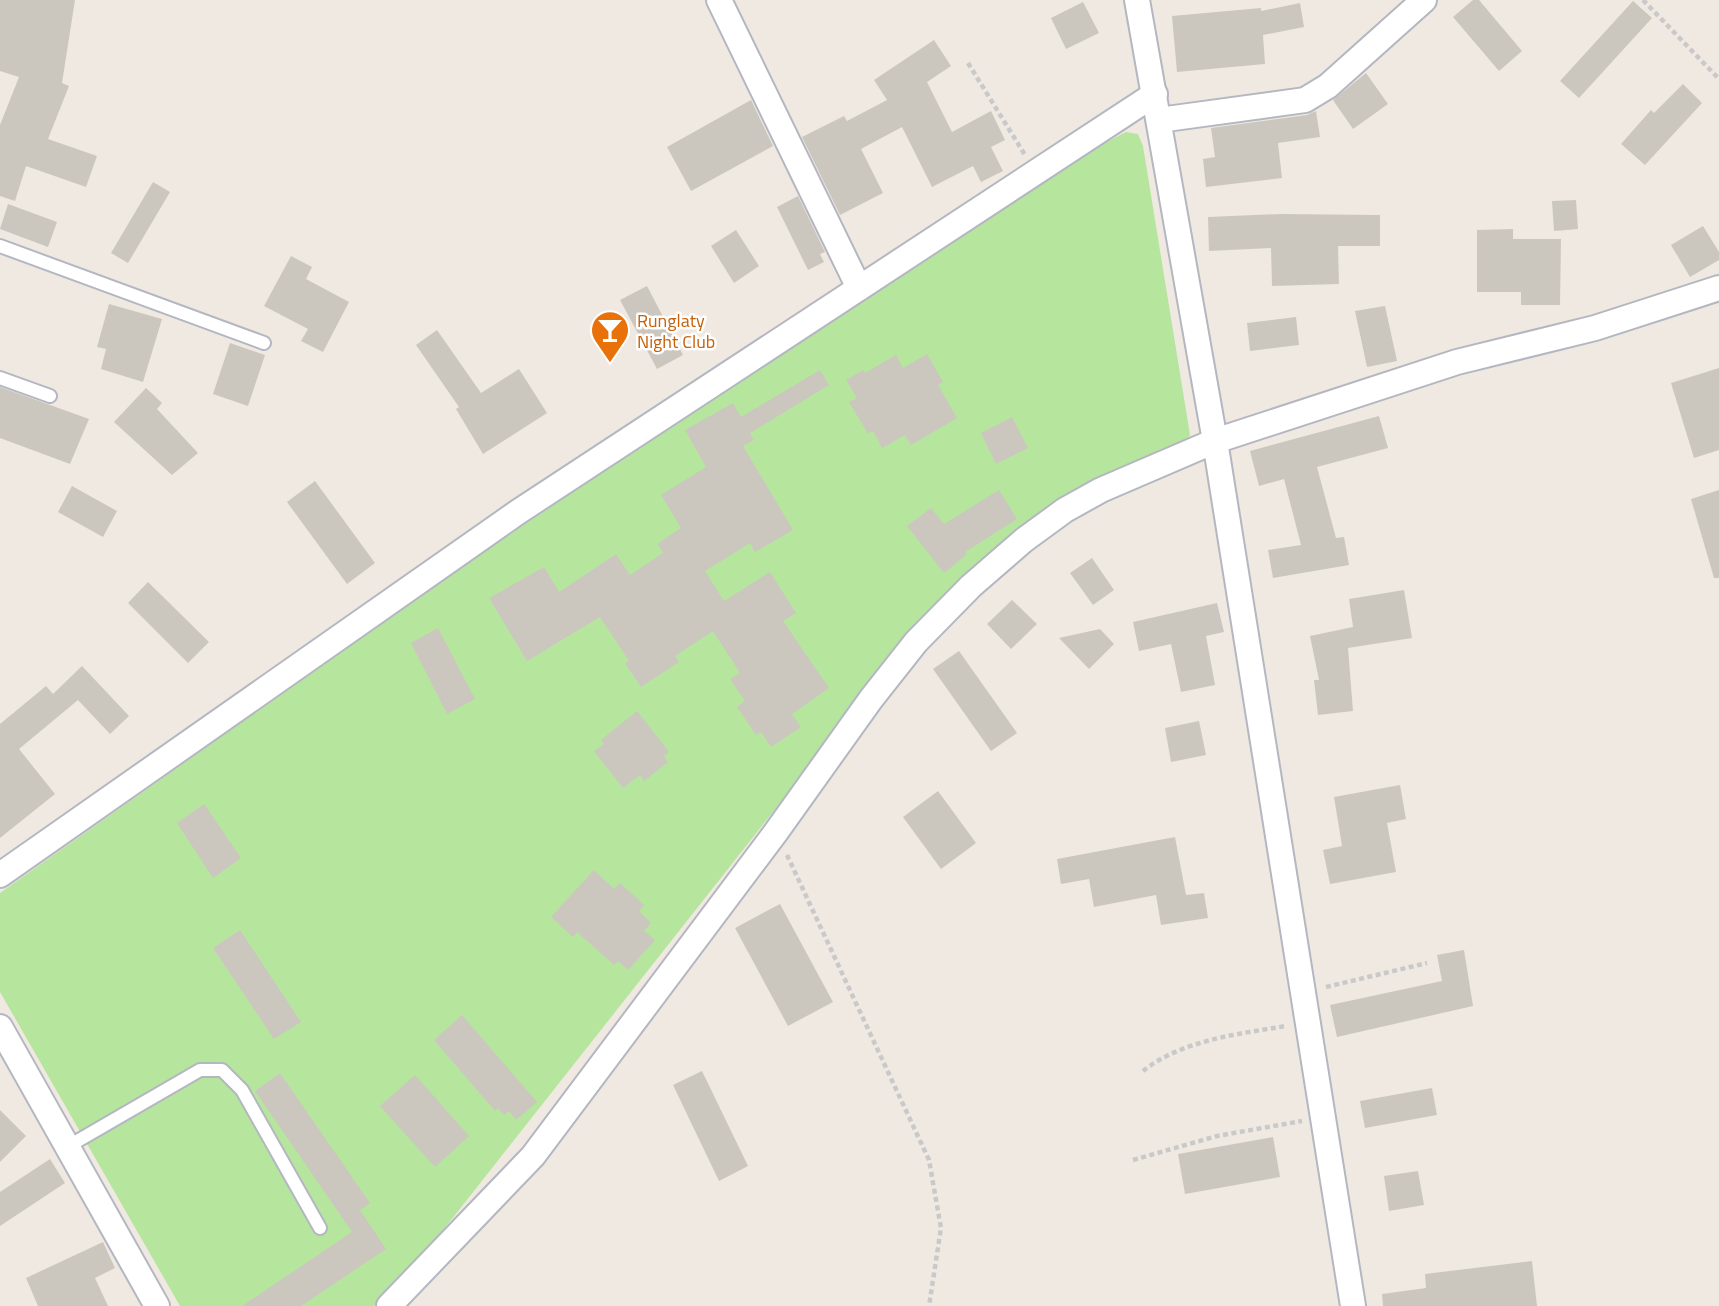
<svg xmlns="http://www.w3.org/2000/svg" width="1719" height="1306" font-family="'Titillium Web',sans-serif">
<rect width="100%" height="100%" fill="#efe9e1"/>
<path fill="#b6e59e" d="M1126,132L1138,134L1143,146L1190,435L1187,442L1033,519L944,595L429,1248L374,1306H180L0,992V893L457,570L1035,180Z"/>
<g fill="#cbc7bf">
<path d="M0,0H75L62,83L69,86L48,139L97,156L86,187L26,166L15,201L0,196V125L19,77L0,71Z"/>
<path d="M1473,0H1479L1522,51L1499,71L1453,17Z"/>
<path d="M1633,1L1652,18L1579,98L1560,81Z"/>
<path d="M1083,2L1099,33L1066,49L1051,18Z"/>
<path d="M1300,3L1304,27L1263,35L1265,64L1177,72L1172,16L1261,8V11Z"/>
<path d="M934,40L951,66L927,82L952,132L991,111L1005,140L991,147L1003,171L981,182L973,166L932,187L902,127L861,149L883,193L840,215L802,137L844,116L847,121L887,100L874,80Z"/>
<path d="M1366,73L1388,104L1353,129L1333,100Z"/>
<path d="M1683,84L1702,103L1645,165L1621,144L1651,110L1654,113Z"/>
<path d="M751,100L773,146L691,191L667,147Z"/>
<path d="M1316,111L1320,137L1278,143L1282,178L1206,187L1203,159L1215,157L1211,128L1307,115Z"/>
<path d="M153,182L170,192L128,263L111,253Z"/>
<path d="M798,196L825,252L820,254L824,262L808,270L777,207Z"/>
<path d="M1576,200L1578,229L1554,231L1552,201Z"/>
<path d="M8,204L57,222L48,247L0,229Z"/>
<path d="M1281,214L1380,215V246H1338L1339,284L1272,286L1271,248L1209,251L1208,217Z"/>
<path d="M1703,226L1719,252V260L1690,277L1671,245Z"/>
<path d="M1513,229V239H1561L1560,305H1521V292H1477V230Z"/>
<path d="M736,230L759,266L734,283L711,246Z"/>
<path d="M291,256L312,267L306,279L349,302L323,352L301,341L308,329L264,306Z"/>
<path d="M647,286L683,355L657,369L620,300Z"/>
<path d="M109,304L162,319L143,382L101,369L106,349L97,347Z"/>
<path d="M1385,306L1397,361L1367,367L1355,311Z"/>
<path d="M1296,317L1299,345L1250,351L1247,323Z"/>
<path d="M437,330L481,393L519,369L547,413L483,454L456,409L459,407L416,345Z"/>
<path d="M230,343L265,355L248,406L213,394Z"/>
<path d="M927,354L943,382L938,385L957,418L911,445L905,435L882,448L873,431L868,434L849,402L857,398L846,380L863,370L865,373L896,355L903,368Z"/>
<path d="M1719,368V450L1694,458L1671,383Z"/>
<path d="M820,370L829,385L750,433L754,440L743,446L793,530L755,552L750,543L705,571L724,601L770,572L796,613L783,621L829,688L792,714L801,727L771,747L761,732L756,735L737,707L745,701L730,679L740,673L713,631L675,656L679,662L641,687L625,663L629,661L600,617L527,661L489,598L544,567L559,592L616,554L630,575L663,553L657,544L681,528L661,495L706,467L685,430L733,403L741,417Z"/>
<path d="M0,387L89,419L70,464L0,438Z"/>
<path d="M146,388L162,403L157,409L198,453L172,475L114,422Z"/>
<path d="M1379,416L1388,448L1317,467L1336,538L1344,537L1349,565L1273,578L1268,550L1301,545L1284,479L1259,486L1250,451Z"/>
<path d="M1012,417L1028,448L996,464L981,433Z"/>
<path d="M315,481L375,563L347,584L287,502Z"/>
<path d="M72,486L117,511L103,537L58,512Z"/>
<path d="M999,490L1017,519L965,552L967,554L944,573L907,526L931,508L944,524Z"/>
<path d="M1719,490V578H1714L1691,499Z"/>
<path d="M1092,558L1114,590L1093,605L1070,573Z"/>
<path d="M148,582L209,642L188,663L128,603Z"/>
<path d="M1404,590L1412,638L1348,648L1353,711L1318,715L1314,680H1319L1310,636L1353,627L1349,599Z"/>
<path d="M1012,600L1037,624L1011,649L987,624Z"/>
<path d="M1217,603L1224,632L1206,636L1215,685L1181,692L1171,644L1139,651L1133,622Z"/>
<path d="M438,628L475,699L447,714L411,643Z"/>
<path d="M1100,629L1114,644L1089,669L1059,638Z"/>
<path d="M959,651L1017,733L991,751L933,669Z"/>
<path d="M82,666L129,716L110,734L78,700L19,749L55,794L0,838V724L46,686L53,694Z"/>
<path d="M637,711L669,752L664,756L668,762L644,781L640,775L623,788L594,751L604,744L601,740Z"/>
<path d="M1199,721L1206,755L1171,762L1165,728Z"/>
<path d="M1400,785L1406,819L1387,823L1396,872L1330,884L1323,850L1342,846L1334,797Z"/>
<path d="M938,791L976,843L941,869L903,817Z"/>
<path d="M204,804L241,858L213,878L177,823Z"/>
<path d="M1175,837L1186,895L1204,893L1208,918L1161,925L1156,895L1094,907L1089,879L1061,884L1057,859Z"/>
<path d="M594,870L614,889L620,883L644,905L639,911L651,923L644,931L655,940L628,970L618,961L614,965L577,932L573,937L551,917Z"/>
<path d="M780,904L833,1002L788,1026L735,928Z"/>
<path d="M240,930L301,1022L274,1039L213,948Z"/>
<path d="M1464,950L1473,1006L1337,1037L1330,1005L1442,981L1437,955Z"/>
<path d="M462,1015L537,1102L516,1120L509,1111L504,1115L498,1108L495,1111L434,1040Z"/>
<path d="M702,1071L748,1166L719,1181L673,1085Z"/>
<path d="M280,1073L370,1203L360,1210L386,1249L301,1306H242L352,1232L255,1091Z"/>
<path d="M415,1075L469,1136L435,1167L380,1106Z"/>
<path d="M1432,1088L1437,1115L1365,1128L1360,1101Z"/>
<path d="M0,1110L26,1136L0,1162Z"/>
<path d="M1273,1137L1280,1177L1185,1194L1178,1154Z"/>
<path d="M50,1159L65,1183L0,1226V1192Z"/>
<path d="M1418,1171L1424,1205L1389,1211L1384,1176Z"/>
<path d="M103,1242L115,1268L95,1278L108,1306H38L26,1278Z"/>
<path d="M1532,1261L1537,1306H1383L1382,1294L1426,1288L1425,1274Z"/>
</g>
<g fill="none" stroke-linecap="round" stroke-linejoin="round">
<defs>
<g id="lane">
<path d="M0,246L264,343"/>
<path d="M0,378L50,396"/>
<path d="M67,1147L200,1070H222L242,1090L320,1228"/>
</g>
<g id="street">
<path d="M719,0L859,288"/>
<path d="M1137,0L1215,441L1353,1306"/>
<path d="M1159,120L1305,100L1328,86L1424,0"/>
<path d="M0,875L518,512L1155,94"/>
<path d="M0,1027L157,1306"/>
<path d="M389,1306L533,1156L776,832L871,699L916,642L971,586L1024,540L1065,510L1101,490L1215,441L1457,362L1595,328L1719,288"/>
</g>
</defs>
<use href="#lane" stroke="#b4b7c1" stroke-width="16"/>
<use href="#street" stroke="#b4b7c1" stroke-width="28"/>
<g stroke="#c9c9c9" stroke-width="4.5" stroke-dasharray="5 3.5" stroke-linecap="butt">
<path d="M1643,0L1719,79"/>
<path d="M968,63L1025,155"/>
<path d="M787,855L929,1160L941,1228L929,1306"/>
<path d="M1326,987L1427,963"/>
<path d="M1143,1071C1182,1040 1238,1034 1286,1026"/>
<path d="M1133,1160L1217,1136L1302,1121"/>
</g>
<use href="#lane" stroke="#fff" stroke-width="12"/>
<use href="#street" stroke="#fff" stroke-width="24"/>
</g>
<defs>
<symbol id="bar-pin" viewBox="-11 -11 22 30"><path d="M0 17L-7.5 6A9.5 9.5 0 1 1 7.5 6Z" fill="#e8710a" stroke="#fff"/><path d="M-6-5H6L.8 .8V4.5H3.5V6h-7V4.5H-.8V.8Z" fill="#fff"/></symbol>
</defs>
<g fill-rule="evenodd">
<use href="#bar-pin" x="588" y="308" width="44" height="60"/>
</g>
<g text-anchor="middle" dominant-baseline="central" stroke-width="5" stroke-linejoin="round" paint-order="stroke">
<g font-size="18" fill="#c56008" stroke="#fff" text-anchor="start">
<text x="637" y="320">Runglaty<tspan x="637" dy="21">Night Club</tspan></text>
</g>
</g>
</svg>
